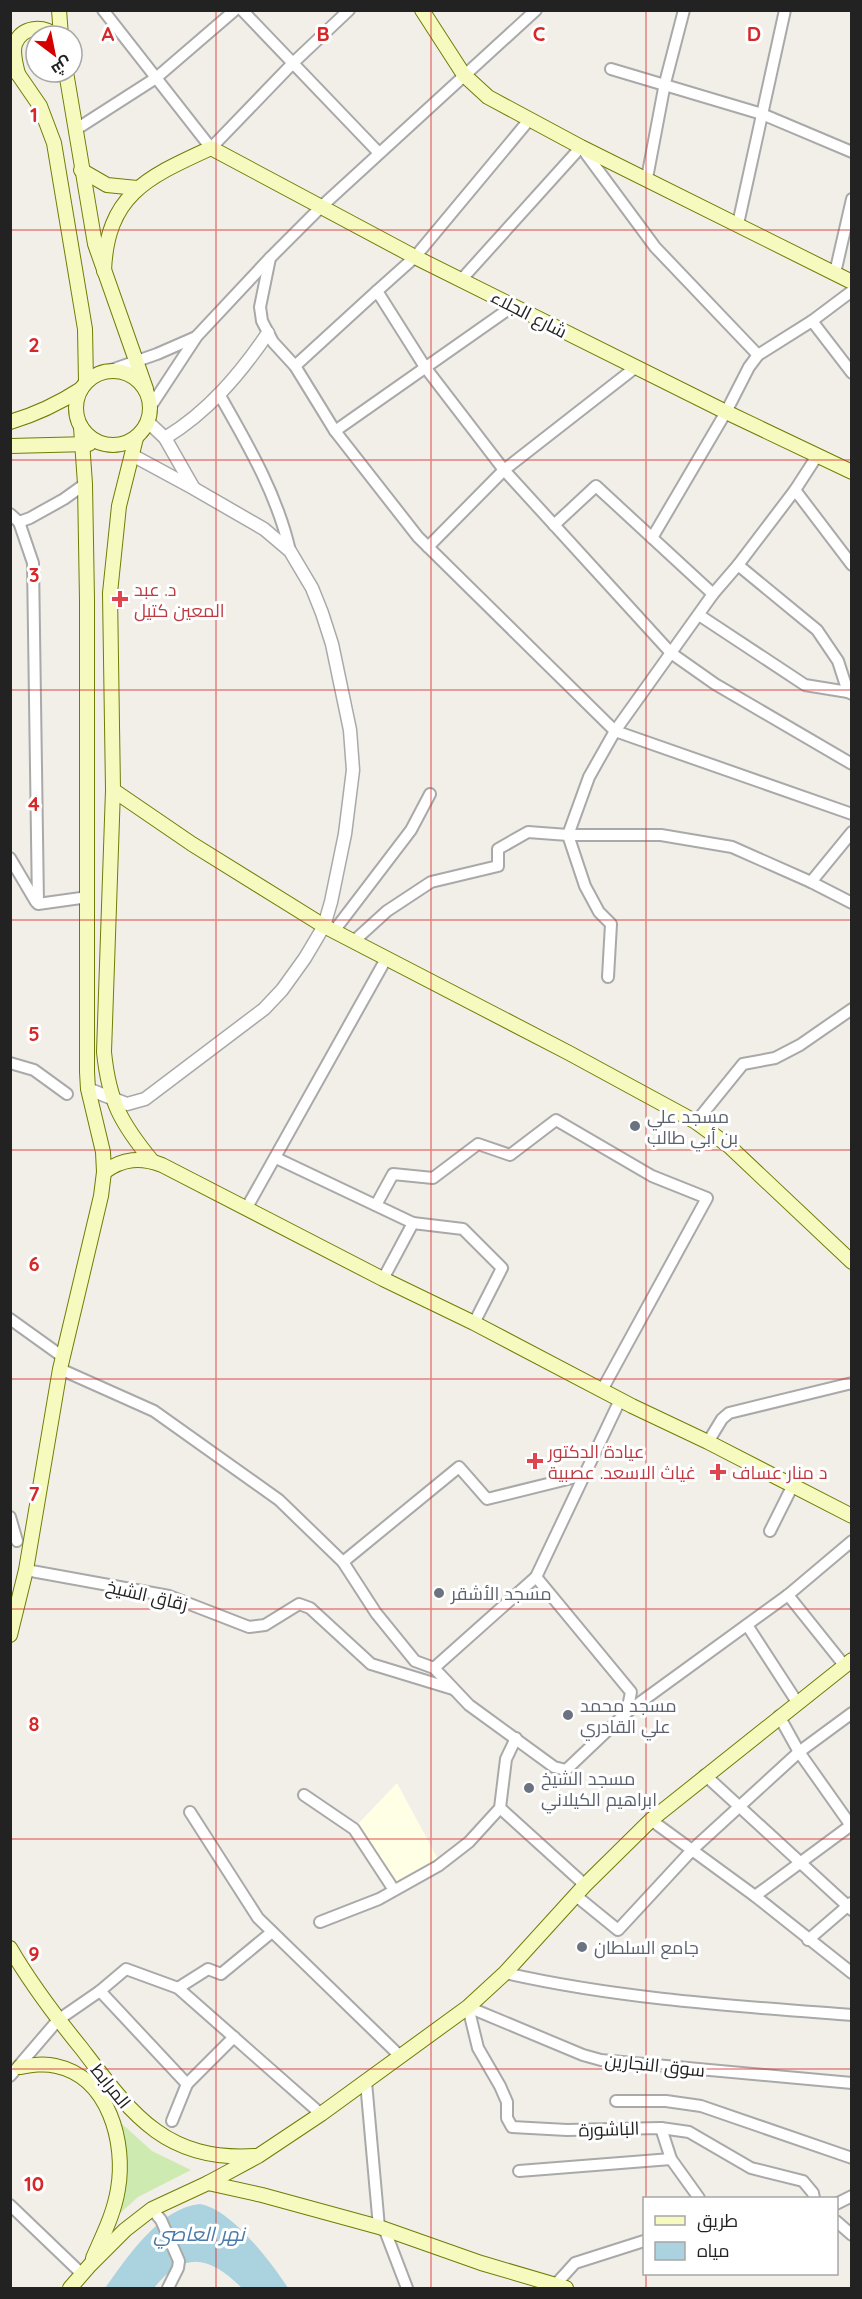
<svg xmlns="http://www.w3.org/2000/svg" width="862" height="2299" font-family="Quicksand,Cairo,sans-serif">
<rect width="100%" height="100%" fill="#f2efe9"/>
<path fill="#ffffe5" d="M397,1783L439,1861L396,1887L357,1825Z"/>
<path fill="#cdebb0" d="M112,2115L152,2151L191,2170L138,2197L108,2224L121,2195L127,2162Z"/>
<path fill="#aad3df" d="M200,2204C231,2209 271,2262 288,2288H242C210,2256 184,2250 154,2288H105C127,2258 159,2208 200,2204Z"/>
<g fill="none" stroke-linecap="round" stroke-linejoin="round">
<defs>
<g id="minor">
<path d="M103,10L211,148L293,63L349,10"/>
<path d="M242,10L379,153"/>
<path d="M611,69L762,114L852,152"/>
<path d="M529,120L415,257L377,291L425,367L504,470L671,653L715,684L852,764"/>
<path d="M75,130L156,78L235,10"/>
<path d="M647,178L665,83L684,10"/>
<path d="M738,224L785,10"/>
<path d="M270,258L260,307L262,321L273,342L295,366L335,431L418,537L615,731L852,814"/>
<path d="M835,273L852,199"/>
<path d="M461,280L581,147L655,247L758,355"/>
<path d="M812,321L852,373"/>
<path d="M295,366L377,291"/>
<path d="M111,370L157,354L196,337"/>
<path d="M219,394C248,445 277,494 290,551"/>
<path d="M151,406L197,336L270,258L322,206L536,10"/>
<path d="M335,431L513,306"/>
<path d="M795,490L852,565"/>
<path d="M10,514L19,522L30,518L64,499L85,484"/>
<path d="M19,522L33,563L38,904L88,897"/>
<path d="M554,525L596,486L713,594"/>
<path d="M652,538L726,412L749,367L758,355L812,321L852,291"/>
<path d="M428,547L504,470L636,367"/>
<path d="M738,565L817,630L838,661L848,692"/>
<path d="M699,615L805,685L848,692L852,694"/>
<path d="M10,858L36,902"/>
<path d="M811,882L852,832"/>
<path d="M334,931L411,830L430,794"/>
<path d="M354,941L387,911L431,882L498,866V849L528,832L568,835H661L732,847L811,882L852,903"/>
<path d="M608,977L611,924L599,912L585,886L568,835L589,777L615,731L713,594L738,565L795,490L817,456"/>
<path d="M10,1063L34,1070L67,1094"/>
<path d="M696,1122L743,1064L775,1058L800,1045L852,1009"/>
<path d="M276,1158L413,1223L463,1229L502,1268L474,1323"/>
<path d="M376,1205L393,1174L433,1178L478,1144L510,1155L556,1120L652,1176L707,1198L602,1390"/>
<path d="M246,1209L386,959"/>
<path d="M383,1279L413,1223"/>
<path d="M10,1319L63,1357"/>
<path d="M60,1369L154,1411L279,1500L343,1562L376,1613L415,1661L434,1668L469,1705L554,1767L566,1770L627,1712L788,1595L852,1541"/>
<path d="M708,1442L722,1419L729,1413L852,1383"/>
<path d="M10,1517L17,1541"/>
<path d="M770,1531L793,1485"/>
<path d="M343,1562L459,1467L487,1499L584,1475"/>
<path d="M26,1570L169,1596L249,1627L265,1625L299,1604L310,1608L371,1664L453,1689"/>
<path d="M536,1577L631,1692L627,1712"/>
<path d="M788,1595L844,1665"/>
<path d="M747,1625L797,1702"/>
<path d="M434,1668L536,1577L620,1400"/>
<path d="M779,1716L799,1752L852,1827"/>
<path d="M705,1775L852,1910"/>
<path d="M304,1795L354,1829L394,1890"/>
<path d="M500,1808L585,1885"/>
<path d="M190,1812L258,1918L400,2056"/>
<path d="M651,1820L755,1896L852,1973"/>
<path d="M575,1895L618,1930L693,1849L799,1752L852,1713"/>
<path d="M755,1896L850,1826"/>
<path d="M320,1922L379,1899L438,1866L469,1842L500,1808L506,1759L516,1738"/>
<path d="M808,1940L851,1903"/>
<path d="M505,1973C619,1999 735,2006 852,2015"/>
<path d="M178,1988L208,1969L221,1974L272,1932"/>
<path d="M100,1991L187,2084L234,2037"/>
<path d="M468,2007L478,2048L500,2086L507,2102V2118L512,2127L567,2130L661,2128L689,2132L751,2168L803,2181L813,2193L814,2198"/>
<path d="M468,2007L583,2055L601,2060L852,2083"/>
<path d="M10,2076L58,2020L100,1991L126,1969L178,1988L321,2114"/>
<path d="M366,2082L379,2227"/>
<path d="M616,2101H666L701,2106L852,2158"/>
<path d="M172,2121L187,2084"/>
<path d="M661,2128L671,2159L699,2198"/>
<path d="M519,2171L671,2159"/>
<path d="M836,2204L852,2196"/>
<path d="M10,2205L82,2274"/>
<path d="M152,2209L161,2220L179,2261L178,2268L168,2288"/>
<path d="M836,2221L852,2235"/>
<path d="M384,2228L407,2288"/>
<path d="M556,2284L575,2263L644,2241"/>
</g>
<g id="tertiary">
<path d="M148,422L165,438L193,487"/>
<path d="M165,438C208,412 240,374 268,333"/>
<path d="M88,1089L127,1104L145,1099L264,1009L282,990L305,958L324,926L331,902L345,834L353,770L350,730L332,644L322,613L312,588L290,551L264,529L193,488L132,455"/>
</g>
<g id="secondary">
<path d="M59,10L61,36"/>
<path d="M422,10L464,75L488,97L581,147L852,282"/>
<path d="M10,68L18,74L40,106L54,143L85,329L86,382"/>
<path d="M66,72L95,244L146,389"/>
<path d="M18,74C16,65 12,54 15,44C22,26 43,25 56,36"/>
<path d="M81,170L107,185L137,188"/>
<path d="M104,271C107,194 148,177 211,148L415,257L726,412L852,472"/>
<circle cx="113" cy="408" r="37"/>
<path d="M10,422C37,414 58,404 81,389"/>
<path d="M136,438L119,506L110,593L113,790L104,1052C109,1102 121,1123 152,1161"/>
<path d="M10,446L89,444"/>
<path d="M113,790L192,844L324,926L569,1053L696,1122L729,1146L852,1262"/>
<path d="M104,1172C123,1158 141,1157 162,1165L383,1279L474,1323L632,1406L708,1442L852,1516"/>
<path d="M10,1635L26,1570L60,1369L101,1196L104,1172L103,1152L88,1089L87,1072V600L85,484L81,427"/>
<path d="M10,1948C31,1984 56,2017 82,2049C131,2113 165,2162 255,2156"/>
<path d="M20,2067C32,2065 44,2063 56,2066C109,2077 126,2143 118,2189C114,2214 103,2235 93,2258"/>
<path d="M208,2183L262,2195L379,2227L481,2263L566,2288"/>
<path d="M70,2288L90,2265L125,2230L152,2209L208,2183L258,2156L321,2114L468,2007L505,1973L585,1885L651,1820L852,1660"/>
</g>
</defs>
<use href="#minor" stroke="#a9a9a9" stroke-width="14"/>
<use href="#tertiary" stroke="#a9a9a9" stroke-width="15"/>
<use href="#secondary" stroke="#707d05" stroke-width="16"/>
<use href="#minor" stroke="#fff" stroke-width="10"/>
<use href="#tertiary" stroke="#fff" stroke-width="12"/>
<use href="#secondary" stroke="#f7fabf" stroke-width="14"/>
</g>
<path fill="none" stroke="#d62828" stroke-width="1.5" stroke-opacity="0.55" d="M216,10V2288M431,10V2288M646,10V2198M10,230H852M10,460H852M10,690H852M10,920H852M10,1150H852M10,1379H852M10,1609H852M10,1839H852M10,2069H852M646,2274V2288"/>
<g fill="#e0444e" stroke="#fff" stroke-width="2">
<path d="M117 590h6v6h6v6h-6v6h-6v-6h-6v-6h6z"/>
<path d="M532 1452h6v6h6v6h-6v6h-6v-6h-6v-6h6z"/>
<path d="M715 1463h6v6h6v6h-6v6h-6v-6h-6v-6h6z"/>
</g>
<g fill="#6b7280" stroke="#fff" stroke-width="2">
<circle cx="635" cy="1126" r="6"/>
<circle cx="439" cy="1593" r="6"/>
<circle cx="568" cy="1715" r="6"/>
<circle cx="529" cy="1788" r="6"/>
<circle cx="582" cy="1947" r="6"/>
</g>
<g text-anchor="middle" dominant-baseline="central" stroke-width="6" stroke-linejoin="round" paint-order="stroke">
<g font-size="18" fill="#222" stroke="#fff">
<text transform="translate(529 314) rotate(27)">شارع الجلاء</text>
<text transform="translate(147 1595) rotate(13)">زقاق الشيخ</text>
<text transform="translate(655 2065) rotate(6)">سوق النجارين</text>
<text transform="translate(111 2086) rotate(51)">المرابط</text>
<text transform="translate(609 2129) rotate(-2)">الباشورة</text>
</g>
<g font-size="18" fill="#be3a42" stroke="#fff" text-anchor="start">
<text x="134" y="589">د. عبد<tspan x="134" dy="21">المعين كتيل</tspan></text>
<text x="548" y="1451">عيادة الدكتور<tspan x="548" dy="21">غياث الاسعد. عصبية</tspan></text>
<text x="732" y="1472">د منار عساف</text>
</g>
<g font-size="18" fill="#5b616d" stroke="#fff" text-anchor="start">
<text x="647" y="1116">مسجد علي<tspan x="647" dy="21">بن أبي طالب</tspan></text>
<text x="451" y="1593">مسجد الأشقر</text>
<text x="580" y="1705">مسجد محمد<tspan x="580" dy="21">علي القادري</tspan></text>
<text x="541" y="1778">مسجد الشيخ<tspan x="541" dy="21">ابراهيم الكيلاني</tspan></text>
<text x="594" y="1947">جامع السلطان</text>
</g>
<g font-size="20" font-style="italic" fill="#4a7aab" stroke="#fff">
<text x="199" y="2233">نهر العاصي</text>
</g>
</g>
<g font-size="20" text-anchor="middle" font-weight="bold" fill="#d62828" stroke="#fff" stroke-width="6" stroke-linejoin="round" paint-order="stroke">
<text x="108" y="41">A</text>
<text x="323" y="41">B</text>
<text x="539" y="41">C</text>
<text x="754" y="41">D</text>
<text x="34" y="122">1</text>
<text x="34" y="352">2</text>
<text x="34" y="582">3</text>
<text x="34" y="811">4</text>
<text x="34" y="1041">5</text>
<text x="34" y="1271">6</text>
<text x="34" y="1501">7</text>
<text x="34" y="1731">8</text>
<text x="34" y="1961">9</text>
<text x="34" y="2191">10</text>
</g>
<rect width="862" height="2299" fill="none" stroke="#222222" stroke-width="24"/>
<rect x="643" y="2197" width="195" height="78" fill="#ffffff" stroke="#a7a7a7" stroke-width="1.5"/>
<rect x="655" y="2216" width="30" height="9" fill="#f7fabf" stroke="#a7a7a7" stroke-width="1.5"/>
<text x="697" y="2227" font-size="18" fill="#222222">طريق</text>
<rect x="655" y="2242" width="30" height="18" fill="#aad3df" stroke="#a7a7a7" stroke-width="1.5"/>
<text x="697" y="2257" font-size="18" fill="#222222">مياه</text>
<g transform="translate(54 54) rotate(148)"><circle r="28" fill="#ffffff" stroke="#a7a7a7" stroke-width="1.5"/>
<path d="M0-4.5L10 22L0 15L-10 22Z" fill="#d40000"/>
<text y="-9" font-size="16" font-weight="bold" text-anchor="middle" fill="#222222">ش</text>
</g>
</svg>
